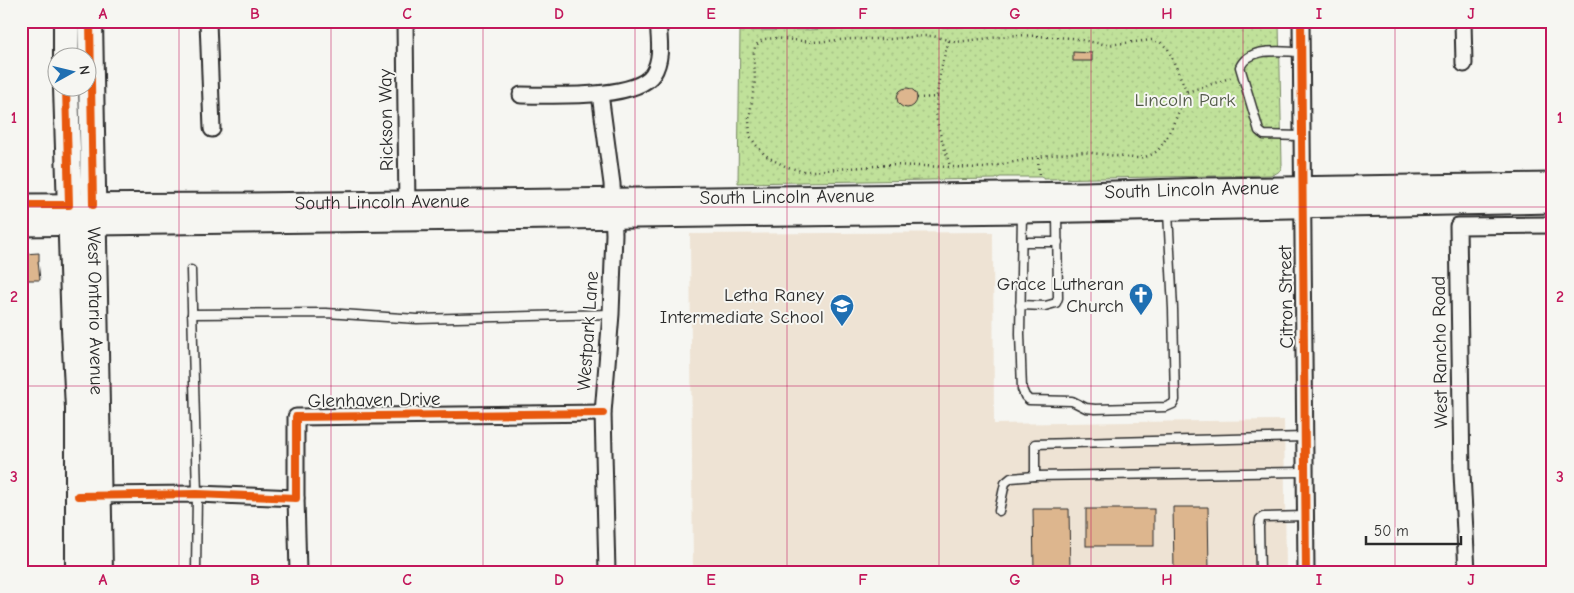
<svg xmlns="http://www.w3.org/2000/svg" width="1574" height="593" font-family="'Comic Neue',sans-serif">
<defs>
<pattern id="park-dots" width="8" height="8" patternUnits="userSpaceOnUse" patternTransform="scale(1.25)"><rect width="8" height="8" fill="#c0e19a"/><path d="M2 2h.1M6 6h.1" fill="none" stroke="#a5c185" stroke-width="1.8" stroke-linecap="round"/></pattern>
</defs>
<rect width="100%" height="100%" fill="#f6f6f2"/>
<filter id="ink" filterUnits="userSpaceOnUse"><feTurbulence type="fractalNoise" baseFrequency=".02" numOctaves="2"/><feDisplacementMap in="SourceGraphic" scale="10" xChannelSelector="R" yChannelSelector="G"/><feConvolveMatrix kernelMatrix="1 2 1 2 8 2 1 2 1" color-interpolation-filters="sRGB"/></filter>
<g filter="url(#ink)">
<path fill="#eee3d4" d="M993,232L994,424L1284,420L1286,572H693L690,234Z"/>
<path fill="url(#park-dots)" stroke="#768662" d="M1186,23H1279L1282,165C1281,172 1276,174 1270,175L1044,179L1041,177H1000L996,179L738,183L740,31Z"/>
<g fill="#ddb68e" stroke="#2b2b2b">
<path d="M1073,52L1092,53V61H1073Z"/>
<circle cx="907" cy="98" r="10"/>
<path d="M39,253V261H38L40,280H23V254Z"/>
<path d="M1173,507H1208L1209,572H1174Z"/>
<path d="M1033,509H1069L1070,572H1034Z"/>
<rect x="1086" y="509" width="68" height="37"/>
</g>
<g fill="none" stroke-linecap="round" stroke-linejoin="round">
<defs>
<g id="service">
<path d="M1301,52C1281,52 1250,46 1240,67L1259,131L1264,135L1301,136"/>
<path d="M1022,214L1020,334L1022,389L1025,396L1029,400L1072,401L1086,408L1095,409L1166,407L1173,404L1175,400L1173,309L1168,212"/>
<path d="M1022,242H1058"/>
<path d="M191,270L197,494L196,572"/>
<path d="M1020,305L1045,306L1056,303L1058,298L1057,213"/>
<path d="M192,314L326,313L417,319L611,314"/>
<path d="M1304,437L1035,444V476L1305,472"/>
<path d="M999,511L1005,483L1011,478L1035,476"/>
<path d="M1260,572L1259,527L1260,519L1263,517L1305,516"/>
</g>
<g id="minor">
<path d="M208,21L212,129"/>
<path d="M405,21L407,212"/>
<path d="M1301,21L1306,572"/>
<path d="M1463,21L1464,64"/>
<path d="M600,94L612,184L614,234L611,314L603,413L607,572"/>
<path d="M521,95C550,95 636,100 653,74C663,58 659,39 658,21"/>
<path d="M91,495L197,494L296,498V417L603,413"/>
<path d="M296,498L298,572"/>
<path d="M1467,572L1462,473L1458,226L1553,225"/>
</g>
<g id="secondary">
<path id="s1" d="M21,205L251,204L1085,193L1207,189L1553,184"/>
<path d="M21,225L1022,212L1553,202"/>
</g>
<g id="primary">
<path d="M66,21V58"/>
<path id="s2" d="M90,21L100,572"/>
<path d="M66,88L74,329L78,408V572"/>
</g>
</defs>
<use href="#service" stroke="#2b2b2b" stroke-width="11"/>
<use href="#minor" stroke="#2b2b2b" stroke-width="19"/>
<use href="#secondary" stroke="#2b2b2b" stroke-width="25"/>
<use href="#primary" stroke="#2b2b2b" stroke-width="28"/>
<g stroke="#2b2b2b" stroke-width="2.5" stroke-dasharray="1 4" stroke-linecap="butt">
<path d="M1017,35L1072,38L1107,45L1152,40L1160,42L1168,49L1187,92V95C1179,109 1167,142 1157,151C1151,156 1142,158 1134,158L1083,152L1049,155L984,168L888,165L813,171H801L785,166L775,161L765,155L756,145L750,136L749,120L755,81L754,53L755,47L759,42L765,39L775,38L813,42L852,39H890L922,36H933L955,42Z"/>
<path d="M949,41C941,63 934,98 937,121C940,136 946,152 950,166"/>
<path d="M1187,92L1233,77"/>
<path d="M917,98L938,97"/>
<path d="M1038,158L1039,176"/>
</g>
<use href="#service" stroke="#f6f6f2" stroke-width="8"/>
<use href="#minor" stroke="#f6f6f2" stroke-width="15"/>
<use href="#secondary" stroke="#f6f6f2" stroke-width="21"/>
<use href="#primary" stroke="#f6f6f2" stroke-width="24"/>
<defs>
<g id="cycleway">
<path d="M90,21L93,205"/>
<path d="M1301,21L1306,572"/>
<path d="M21,205H69L66,88"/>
<path d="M78,496L197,494L296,498V417L603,413"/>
</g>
</defs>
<use href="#cycleway" stroke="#f6f6f2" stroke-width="11"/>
<use href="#cycleway" stroke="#e8590c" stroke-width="8"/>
</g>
</g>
<path fill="none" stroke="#c2185b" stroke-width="1" stroke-opacity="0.55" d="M179,21V572M331,21V572M483,21V572M635,21V572M787,21V572M939,21V572M1091,21V572M1243,21V572M1395,21V572M21,207H1553M21,386H1553"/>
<defs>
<symbol id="church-pin" viewBox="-11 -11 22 30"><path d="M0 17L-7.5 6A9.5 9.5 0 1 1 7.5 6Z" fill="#1f6fb2" stroke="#f6f6f2"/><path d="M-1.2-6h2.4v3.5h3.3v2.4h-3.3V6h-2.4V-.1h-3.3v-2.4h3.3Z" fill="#fff"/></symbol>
<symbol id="school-pin" viewBox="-11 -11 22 30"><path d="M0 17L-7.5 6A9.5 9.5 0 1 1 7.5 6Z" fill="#1f6fb2" stroke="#f6f6f2"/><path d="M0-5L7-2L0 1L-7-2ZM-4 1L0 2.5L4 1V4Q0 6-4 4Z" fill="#fff"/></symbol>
</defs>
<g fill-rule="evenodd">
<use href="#church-pin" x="1127" y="281" width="28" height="38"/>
<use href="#school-pin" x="828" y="292" width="28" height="38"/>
</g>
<g text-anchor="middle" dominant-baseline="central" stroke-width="4" stroke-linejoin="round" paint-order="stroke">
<g font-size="19" fill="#505847" stroke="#f6f6f2">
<text x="1185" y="100">Lincoln Park</text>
</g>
<g font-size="19" fill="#2b2b2b" stroke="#f6f6f2">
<text transform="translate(386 120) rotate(-91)">Rickson Way</text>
<text stroke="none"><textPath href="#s1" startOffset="1171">South Lincoln Avenue</textPath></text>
<text stroke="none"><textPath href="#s1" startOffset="766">South Lincoln Avenue</textPath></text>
<text stroke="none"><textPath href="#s1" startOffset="361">South Lincoln Avenue</textPath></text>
<text transform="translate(1286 297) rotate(-91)">Citron Street</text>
<text stroke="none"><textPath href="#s2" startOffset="290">West Ontario Avenue</textPath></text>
<text transform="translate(588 331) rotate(-86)">Westpark Lane</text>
<text transform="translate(1440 352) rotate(-91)">West Rancho Road</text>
<text transform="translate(374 400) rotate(-1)">Glenhaven Drive</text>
</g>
<g font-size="19" fill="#2b2b2b" stroke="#f6f6f2" text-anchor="end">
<text x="1124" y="284">Grace Lutheran<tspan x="1124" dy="22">Church</tspan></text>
<text x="824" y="295">Letha Raney<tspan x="824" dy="22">Intermediate School</tspan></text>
</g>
</g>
<rect width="1574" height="593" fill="none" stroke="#f6f6f2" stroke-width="55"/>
<g transform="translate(72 72) rotate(82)"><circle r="24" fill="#f6f6f2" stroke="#a5a5a2"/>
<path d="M0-4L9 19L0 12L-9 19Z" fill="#1f6fb2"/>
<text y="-8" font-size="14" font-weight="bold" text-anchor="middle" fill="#2b2b2b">N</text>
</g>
<path d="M1366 536v8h95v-8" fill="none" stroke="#2b2b2b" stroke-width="2.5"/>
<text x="1374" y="536" font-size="15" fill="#2b2b2b" stroke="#f6f6f2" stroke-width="4" paint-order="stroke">50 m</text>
<rect x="28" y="28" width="1518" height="538" fill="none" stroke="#c2185b" stroke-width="2"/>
<g font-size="16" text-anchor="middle" font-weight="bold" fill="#c2185b">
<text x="103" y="19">A</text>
<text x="255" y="19">B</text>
<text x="407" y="19">C</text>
<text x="559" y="19">D</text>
<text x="711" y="19">E</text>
<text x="863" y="19">F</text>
<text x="1015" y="19">G</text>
<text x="1167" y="19">H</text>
<text x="1319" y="19">I</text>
<text x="1471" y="19">J</text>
<text x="14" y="123">1</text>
<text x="1560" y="123">1</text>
<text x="14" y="302">2</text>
<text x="1560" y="302">2</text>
<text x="14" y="482">3</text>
<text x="1560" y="482">3</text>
<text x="103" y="585">A</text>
<text x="255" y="585">B</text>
<text x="407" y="585">C</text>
<text x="559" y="585">D</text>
<text x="711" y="585">E</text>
<text x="863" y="585">F</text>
<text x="1015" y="585">G</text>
<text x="1167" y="585">H</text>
<text x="1319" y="585">I</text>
<text x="1471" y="585">J</text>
</g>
</svg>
